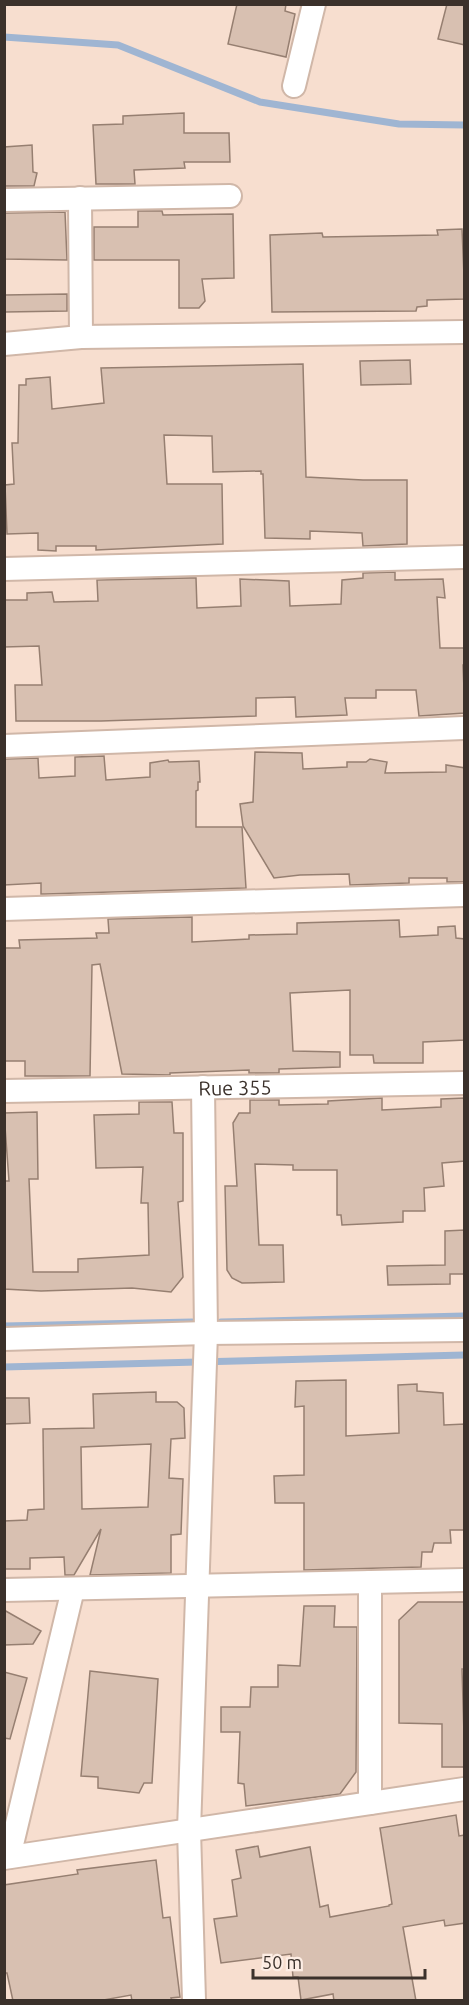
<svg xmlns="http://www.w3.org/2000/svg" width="469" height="2005" font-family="Ubuntu,sans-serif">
<rect width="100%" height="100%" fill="#f7decf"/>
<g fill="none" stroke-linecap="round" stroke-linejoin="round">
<g stroke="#9fb5d2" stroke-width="7">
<path d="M4,37L118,45L260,102L399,124L464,125"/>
<path d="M221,1322L464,1316"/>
<path d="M4,1326L192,1322"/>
<path d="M4,1367L464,1355"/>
</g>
</g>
<g fill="#d8c0b1" stroke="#967f71" stroke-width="1.5" fill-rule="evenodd">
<path d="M237,4H286L285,11L295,14L286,57L228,44Z"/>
<path d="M447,4H465V45L438,39Z"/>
<path d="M184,113V133H229L230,162H184L185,168L134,170L135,184H96L93,125L123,124V116Z"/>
<path d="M32,145L33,172L37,173L34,186H4V147Z"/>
<path d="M138,211H162L163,215L233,214L234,278L202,279L205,301L199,308H179V260H94V227H138Z"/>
<path d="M65,212L67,260L4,259V213Z"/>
<path d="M462,229L465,299L427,300V306L417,307L416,311L272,312L270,235L322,233L323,237L438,235L437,230Z"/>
<path d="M67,294V311L5,312V295Z"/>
<path d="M410,360L411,384L361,385L360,361Z"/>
<path d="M303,364L306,477L363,480H407V544L363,546L362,533L310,531V539L265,538L263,474H261V471L213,472L212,436L164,435L167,484H222L223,544L96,550V546H56V551L38,550V533L7,534L5,485L14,484L12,443H18L19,385H26V379L50,377L52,409L104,403L101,368Z"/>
<path d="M395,572V580L443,579L445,598L437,597L440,648H465V665H463L465,713L419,716L416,690H376V698H345L347,715L296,717L295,697L256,698V716L101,721H16L15,685H42L39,646L4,647V600H27V593L52,592L54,602L98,601L97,580L190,578H196L197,608L241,606L240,579L289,581L290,606L341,604L342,580L363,578V573Z"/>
<path d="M255,752L302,753L303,769L347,767V762H366L370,759L387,762L385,773L446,772V765L465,768V882H447V878H409V883L350,885L349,874L300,875L274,878L243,826L240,804L253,802Z"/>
<path d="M104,756L106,780L150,777V763L168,760L169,762L199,761L200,782H198V790L196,791V827H242L246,888L45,894H41V883L4,885V759L38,758L39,778L75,776V757Z"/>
<path d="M192,917V942L249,939V935L297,934V923L399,920L400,937L438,935V927L455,926L456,938L465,939V1040L423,1042V1063H374L373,1055H350V990L290,993L293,1051L340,1052V1067L279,1069V1073H249V1070L170,1073V1075L122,1074L100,964L92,965L90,1076H25V1061H4V948H20L19,940L97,938L96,933H109L108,919Z"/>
<path d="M382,1098V1110L441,1107V1099L465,1098V1161L442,1163L444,1186L424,1188L425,1211H403V1222L342,1225L341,1215H337V1170H293V1165L255,1164L259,1245H283L284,1282L242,1283L232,1278L227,1270L225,1186H237L233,1123L239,1113H250V1100H279V1105L328,1104V1101Z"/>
<path d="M139,1102H172L174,1133H183V1201L178,1202L183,1277L171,1292L132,1288L41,1291L4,1289V1181H9L4,1113L37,1112L38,1179H29L33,1272H78V1259L149,1255L148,1203H141L143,1167L96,1168L94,1115L139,1114Z"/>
<path d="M465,1230V1274H450V1284L388,1285L387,1266L445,1265V1231Z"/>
<path d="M346,1380V1436L399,1433L398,1385L417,1384V1391L443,1393L444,1425L465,1424V1530H450L451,1543H434L432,1552H422L421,1567L304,1570V1503H275L274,1476L304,1475V1406L295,1407L296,1381Z"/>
<path d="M156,1392V1402H177L184,1408L185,1438L171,1439L169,1478L183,1479L181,1534L171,1535V1573L90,1575L101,1529L74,1575H65L64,1557L30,1558V1569H4V1521L27,1520L28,1510L44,1509L43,1429L94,1428L93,1394ZM151,1444L148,1507L82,1509L81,1447Z"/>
<path d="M4,1398H29L30,1423L4,1424Z"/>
<path d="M418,1602H465V1669H462L465,1767H442V1724L399,1723V1620Z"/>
<path d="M304,1606H335L334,1627H357L356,1772L340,1794L246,1806L244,1784L238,1783L240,1732H221V1707H250L251,1687H278V1665L300,1666Z"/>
<path d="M4,1610L41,1631L33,1644L4,1645Z"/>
<path d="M90,1671L158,1679L152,1783H144L139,1793L98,1788V1777L81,1776Z"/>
<path d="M4,1672L27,1678L10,1739L4,1738Z"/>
<path d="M456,1815L459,1836L465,1835V1923L445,1926L444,1920L403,1927L416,2001H334L333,1994L301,2000L298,1977H293L291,1954L221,1963L214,1919L237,1916L232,1880L241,1878L236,1850L258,1846L260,1857L310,1847L320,1907L328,1905L330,1917L389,1906V1905L392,1904L380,1828Z"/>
<path d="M156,1860L163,1918L170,1917L180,1997L171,1998L172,2001H132L131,1995L98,2001H13L7,1973H4V1885L78,1874L77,1870Z"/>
</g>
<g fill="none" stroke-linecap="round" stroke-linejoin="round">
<defs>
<g id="street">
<path d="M294,86L314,4"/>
<path d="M80,198L81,337"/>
<path d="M4,200L230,196"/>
<path d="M4,344L81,337L464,332"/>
<path d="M4,569L464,557"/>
<path d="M4,746L464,728"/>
<path d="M4,909L464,895"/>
<path id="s1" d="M4,1091L464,1083"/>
<path d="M4,1339L206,1333L464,1330"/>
<path d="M4,1590L464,1580"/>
<path d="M370,1803V1582"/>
<path d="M9,1857L73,1589"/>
<path d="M4,1858L464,1789"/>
<path d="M194,2000L189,1830L206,1333L203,1087"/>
</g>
</defs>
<use href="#street" stroke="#d0b7a8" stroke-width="26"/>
<use href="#street" stroke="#fff" stroke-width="22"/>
</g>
<g text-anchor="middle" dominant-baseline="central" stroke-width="5" stroke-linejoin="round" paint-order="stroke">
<g font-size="20" fill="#3b312b" stroke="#fdede4">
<text stroke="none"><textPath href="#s1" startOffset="231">Rue 355</textPath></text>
</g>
</g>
<rect width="469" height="2005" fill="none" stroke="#3b312b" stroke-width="12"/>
<path d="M253 1969v9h172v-9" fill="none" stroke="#3b312b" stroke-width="3"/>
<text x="262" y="1969" font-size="18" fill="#3b312b" stroke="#fdede4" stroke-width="4.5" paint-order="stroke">50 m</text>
</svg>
